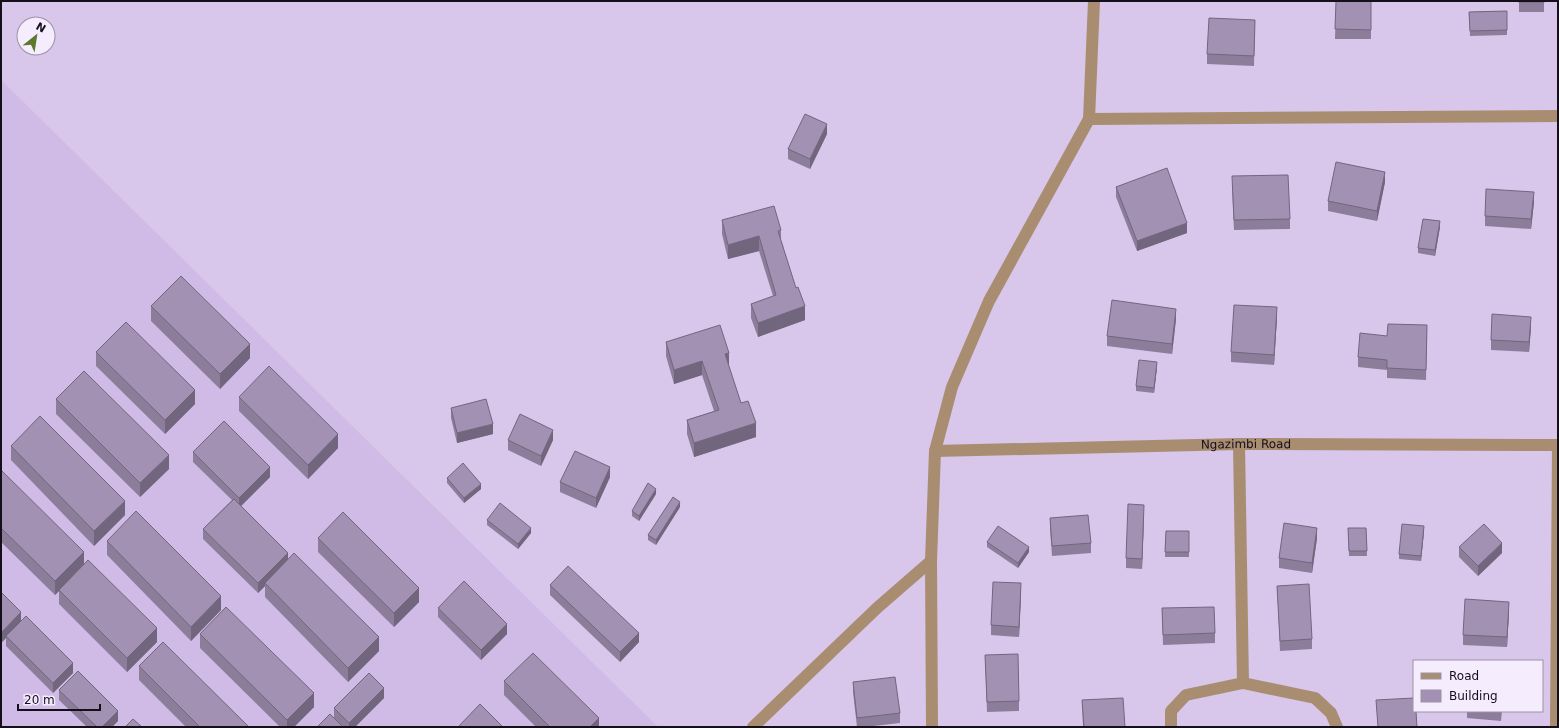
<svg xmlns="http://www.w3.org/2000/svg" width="1559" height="728" font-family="'DejaVu Sans',sans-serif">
<rect width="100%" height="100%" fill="#d8c6eb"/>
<path fill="#d0bbe6" d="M1,80L658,727H1Z"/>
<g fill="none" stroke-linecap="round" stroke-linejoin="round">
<g stroke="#a98d71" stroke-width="12">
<path d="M1089,119L1558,116"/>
<path d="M1239,444L1243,683"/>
<path id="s1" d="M935,451L1239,444L1558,445"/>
<path d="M753,727L877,608L931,561"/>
<path d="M932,727L931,561L935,451L952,387L989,301L1089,119L1094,1"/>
<path d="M1171,727V711L1186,695L1243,683L1315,698L1331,713L1337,727"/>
<path d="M1556,727L1558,445"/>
</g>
</g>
<g fill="#8c7d9b">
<path d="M1336,1H1371V39H1335Z"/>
<rect x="1519" y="1" width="25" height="11"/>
<path d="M1507,11V35L1470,36L1469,12Z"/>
<path d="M1255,20L1254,66L1207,64V54Z"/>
<path d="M827,134L810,169L788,159V149Z"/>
<path d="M1385,182L1377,221L1328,211V201Z"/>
<path d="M1232,186L1290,219V229L1234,230Z"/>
<path d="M1116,187L1187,233L1137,251L1116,197Z"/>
<path d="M1534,202L1531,229L1485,226V216Z"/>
<path d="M722,220L781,230V240L805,320L758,337L751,318V304L773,296L759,251L728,259L722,234Z"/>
<path d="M1440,227L1435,256L1418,253V248Z"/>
<path d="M151,306L250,358L220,389L151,321Z"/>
<path d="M1277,317L1274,365L1231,362V352Z"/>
<path d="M1176,319L1172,354L1107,346V336Z"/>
<path d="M1427,325L1426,380L1387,378V370L1358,367V357L1387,336Z"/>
<path d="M1531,327L1529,352L1491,350V340Z"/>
<path d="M666,342L729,367L741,403L756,437L694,457L687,434V420L714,411L702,375L674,384L666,356Z"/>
<path d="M96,352L195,404L165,434L96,366Z"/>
<path d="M1157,367L1154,393L1136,391V386Z"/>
<path d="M239,397L338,448L308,479L239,411Z"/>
<path d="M56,399L169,469L140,497L56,414Z"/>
<path d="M451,408L493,434L457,443L451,418Z"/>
<path d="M508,440H553L541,466L508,450Z"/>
<path d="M11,446L125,515L94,546L11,460Z"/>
<path d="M193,452L270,477L241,506L288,559L379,651L348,682L265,597V586L258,593L203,539V529L232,500L193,462Z"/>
<path d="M1,470L84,565L157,642L127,672L59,604V591L55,595L1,542Z"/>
<path d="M610,477L596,508L560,492V482Z"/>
<path d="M447,478L481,489L464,503L447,483Z"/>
<path d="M656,494L639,521L632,516V511Z"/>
<path d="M680,507L656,545L648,540V535Z"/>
<path d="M1144,515L1142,569L1126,568V558Z"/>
<path d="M1050,518L1091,543V553L1052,556L1050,528Z"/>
<path d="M487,520L531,533L518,549L487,525Z"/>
<path d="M1348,528H1366L1367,556H1349Z"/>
<path d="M1166,531H1189V557H1165Z"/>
<path d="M1424,531L1421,561L1399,559V554Z"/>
<path d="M318,538L419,602L394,627L318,552Z"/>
<path d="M1317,538L1312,573L1279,568V558Z"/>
<path d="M107,541L221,610L191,641L107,555Z"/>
<path d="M987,542L1029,552L1018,568L987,547Z"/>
<path d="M1459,547L1502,553L1478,576L1459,557Z"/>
<path d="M550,585L639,642L620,662L550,595Z"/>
<path d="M1277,586L1312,639V649L1280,651Z"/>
<path d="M1,592L21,621L73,673L53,693L6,646V638L1,643Z"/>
<path d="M1021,593L1019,637L991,635V625Z"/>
<path d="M438,608L507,634L481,660L438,617Z"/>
<path d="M1162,608L1215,633V643L1163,645Z"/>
<path d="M1509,612L1507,647L1463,645V635Z"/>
<path d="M200,634L314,707L294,727H280L200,648Z"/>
<path d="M985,655L1019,701V711L987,712Z"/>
<path d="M139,666L249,727H186L139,680Z"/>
<path d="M504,681L599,727H536L504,695Z"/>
<path d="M853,682L900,713V723L865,727H857L853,692Z"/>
<path d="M59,690L118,721L112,727H87L59,700Z"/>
<path d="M384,698L355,727H343L334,718V708Z"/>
<path d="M1082,700L1125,727H1083Z"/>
<path d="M1376,700L1417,727H1378Z"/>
<path d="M1467,711H1502L1501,721L1467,718Z"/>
</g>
<g fill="#72667e">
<path d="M827,124V134L810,169V159Z"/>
<path d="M1385,172V182L1377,221V211Z"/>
<path d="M1534,192V202L1531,229V219Z"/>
<path d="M1440,221V227L1435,256V250Z"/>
<path d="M1187,223V233L1137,251V241Z"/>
<path d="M759,236V251L728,259V245Z"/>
<path d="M805,306V320L758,337V323Z"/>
<path d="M1277,307V317L1274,365V355Z"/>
<path d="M1176,309V319L1172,354V344Z"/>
<path d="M1531,317V327L1529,352V342Z"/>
<path d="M250,344V358L220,389V374Z"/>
<path d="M729,353V367L725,354Z"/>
<path d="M702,361V375L674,384V370Z"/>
<path d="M1157,362V367L1154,393V388Z"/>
<path d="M195,390V404L165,434V420Z"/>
<path d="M756,423V437L694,457V443Z"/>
<path d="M493,424V434L457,443V433Z"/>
<path d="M553,430V440L541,466V456Z"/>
<path d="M338,434V448L308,479V465Z"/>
<path d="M169,455V469L140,497V483Z"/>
<path d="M270,467V477L239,508V498Z"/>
<path d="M610,467V477L596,508V498Z"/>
<path d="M481,484V489L464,503V498Z"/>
<path d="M656,489V494L639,521V516Z"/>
<path d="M125,501V515L94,546V531Z"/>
<path d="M680,502V507L656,545V540Z"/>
<path d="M1144,505V515L1142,569V559Z"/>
<path d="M1424,526V531L1421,561V556Z"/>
<path d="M531,528V533L518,549V544Z"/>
<path d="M1317,528V538L1312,573V563Z"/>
<path d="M1502,543V553L1478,576V566Z"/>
<path d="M1029,547V552L1018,568V563Z"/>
<path d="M84,552V566L55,595V581Z"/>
<path d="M288,553V562L265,583V586L258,593V583Z"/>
<path d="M1021,583V593L1019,637V627Z"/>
<path d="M419,588V602L394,627V613Z"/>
<path d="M221,596V610L191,641V627Z"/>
<path d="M1509,602V612L1507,647V637Z"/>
<path d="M21,612V622L6,636V638L1,643V633Z"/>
<path d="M507,624V634L481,660V650Z"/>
<path d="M157,628V642L127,672V658Z"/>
<path d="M639,633V642L620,662V652Z"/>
<path d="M379,637V651L348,682V668Z"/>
<path d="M73,663V673L53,693V683Z"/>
<path d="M384,688V698L355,727H349V723Z"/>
<path d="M314,693V707L294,727H287V720Z"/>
<path d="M118,711V721L112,727H102Z"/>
<path d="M599,718V727H590Z"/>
</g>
<g fill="#a391b4" stroke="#72667e">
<path d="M1336,1H1371V30L1335,29Z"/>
<rect x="1519" y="1" width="25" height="1"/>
<path d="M1507,11V30L1470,31L1469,12Z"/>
<path d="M1209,18L1255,20L1254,56L1207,54Z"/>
<path d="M805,114L827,124L810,159L788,149Z"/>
<path d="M1336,162L1385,172L1377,211L1328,201Z"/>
<path d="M1167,168L1187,223L1137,241L1116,187Z"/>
<path d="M1288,175L1290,219L1234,220L1232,176Z"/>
<path d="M1486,189L1534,192L1531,219L1485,216Z"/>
<path d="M774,206L781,230L778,231L796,288L798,287L805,306L758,323L751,304L776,295L759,236L728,245L722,220Z"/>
<path d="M1423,219L1440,221L1435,250L1418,248Z"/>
<path d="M181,276L250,344L220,374L151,306Z"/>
<path d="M1112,300L1176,309L1172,344L1107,336Z"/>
<path d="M1234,305L1277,307L1274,355L1231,352Z"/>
<path d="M1492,314L1531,317L1529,342L1491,340Z"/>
<path d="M126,322L195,390L165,420L96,352Z"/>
<path d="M1388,324L1427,325L1426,370L1387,368V360L1358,357L1360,333L1387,336Z"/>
<path d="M720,325L729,353L725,354L741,403L748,401L756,423L694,443L687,420L719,410L702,361L674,370L666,342Z"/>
<path d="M1139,360L1157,362L1154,388L1136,386Z"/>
<path d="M269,366L338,434L308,465L239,397Z"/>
<path d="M84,371L169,455L140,483L56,399Z"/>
<path d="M486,399L493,424L457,433L451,408Z"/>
<path d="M520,414L553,430L541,456L508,440Z"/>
<path d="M40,416L125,501L94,531L11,446Z"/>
<path d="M224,421L270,467L239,498L193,452Z"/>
<path d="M575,451L610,467L596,498L560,482Z"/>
<path d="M463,463L481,484L464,498L447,478Z"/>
<path d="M1,470L84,552L55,581L1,528Z"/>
<path d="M648,483L656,489L639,516L632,511Z"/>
<path d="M673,497L680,502L656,540L648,535Z"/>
<path d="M234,499L288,553L258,583L203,529Z"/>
<path d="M500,503L531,528L518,544L487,520Z"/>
<path d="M1128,504L1144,505L1142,559L1126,558Z"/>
<path d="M136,511L221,596L191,627L107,541Z"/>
<path d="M343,512L419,588L394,613L318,538Z"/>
<path d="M1088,515L1091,543L1052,546L1050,518Z"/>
<path d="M1284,523L1317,528L1312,563L1279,558Z"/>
<path d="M1402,524L1424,526L1421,556L1399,554Z"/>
<path d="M1484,524L1502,543L1478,566L1459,547Z"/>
<path d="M998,526L1029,547L1018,563L987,542Z"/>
<path d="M1348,528H1366L1367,551H1349Z"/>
<path d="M1166,531H1189V552H1165Z"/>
<path d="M294,553L379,637L348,668L265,583Z"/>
<path d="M88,560L157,628L127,658L59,590Z"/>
<path d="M568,566L639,633L620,652L550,585Z"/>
<path d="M464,581L507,624L481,650L438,608Z"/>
<path d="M993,582L1021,583L1019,627L991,625Z"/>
<path d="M1309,584L1312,639L1280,641L1277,586Z"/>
<path d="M1,592L21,612L1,633Z"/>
<path d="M1465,599L1509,602L1507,637L1463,635Z"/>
<path d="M226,607L314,693L287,720L200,634Z"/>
<path d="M1214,607L1215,633L1163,635L1162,608Z"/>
<path d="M26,616L73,663L53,683L6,636Z"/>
<path d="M163,642L249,727H200L139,666Z"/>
<path d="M533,653L599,718L590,727H550L504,681Z"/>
<path d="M1018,654L1019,701L987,702L985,655Z"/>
<path d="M78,671L118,711L102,727H97L59,690Z"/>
<path d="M369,673L384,688L349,723L334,708Z"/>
<path d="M895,677L900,713L857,718L853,682Z"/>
<path d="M1123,698L1125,727H1084L1082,700Z"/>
<path d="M1414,698V711H1416L1417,727H1378L1376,700Z"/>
<path d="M480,704L503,727H458Z"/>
<path d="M330,714L343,727H317Z"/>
<path d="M133,719L142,727H125Z"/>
</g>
<g text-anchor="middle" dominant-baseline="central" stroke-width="4" stroke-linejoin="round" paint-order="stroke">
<g font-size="12" fill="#150e1b" stroke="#f5ecfe">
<text stroke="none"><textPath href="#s1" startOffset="311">Ngazimbi Road</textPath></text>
</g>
</g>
<rect width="1559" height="728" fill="none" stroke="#150e1b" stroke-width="4"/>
<rect x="1413" y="660" width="130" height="52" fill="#f5ecfe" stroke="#9b93a3"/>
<rect x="1421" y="673" width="20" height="6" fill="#a98d71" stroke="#9b93a3"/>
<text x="1449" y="680" font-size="12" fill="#150e1b">Road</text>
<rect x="1421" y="690" width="20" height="12" fill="#a391b4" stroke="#9b93a3"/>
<text x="1449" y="700" font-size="12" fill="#150e1b">Building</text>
<g transform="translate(36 36) rotate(30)"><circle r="19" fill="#f5ecfe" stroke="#9b93a3"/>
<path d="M0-3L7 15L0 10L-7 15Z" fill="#5b782d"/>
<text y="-6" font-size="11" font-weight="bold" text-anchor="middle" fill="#150e1b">N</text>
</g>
<path d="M18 704v6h82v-6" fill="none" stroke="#150e1b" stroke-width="2"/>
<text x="24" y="704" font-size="12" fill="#150e1b" stroke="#f5ecfe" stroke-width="3" paint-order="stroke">20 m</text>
</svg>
